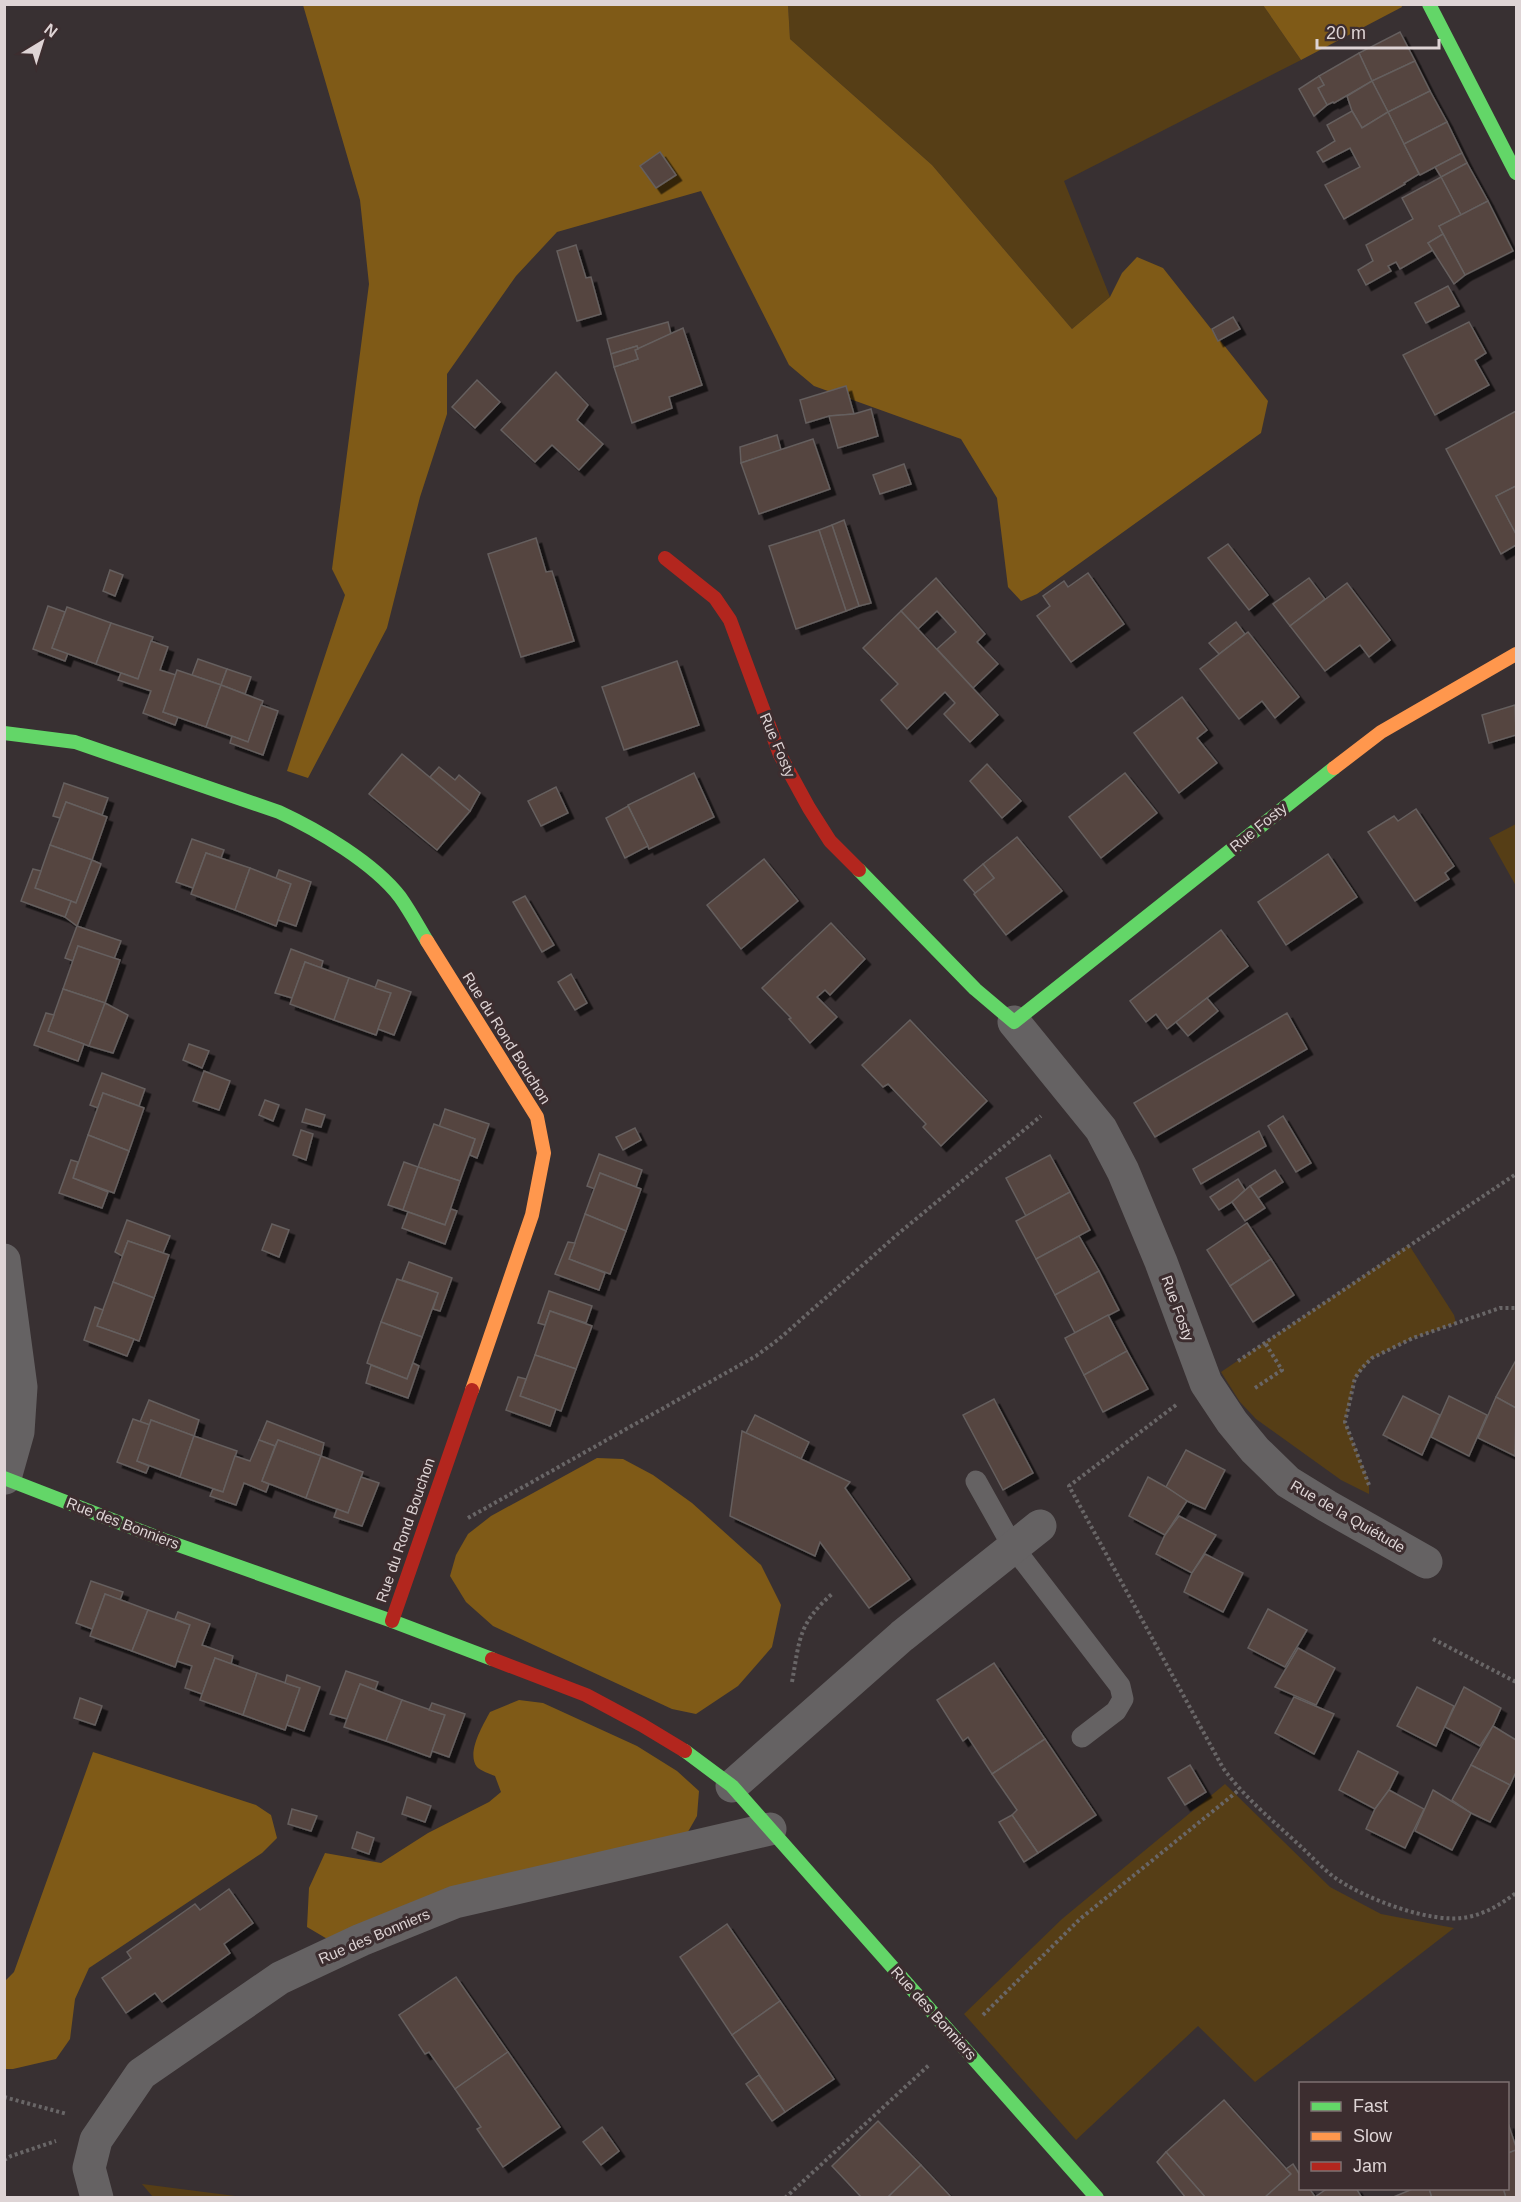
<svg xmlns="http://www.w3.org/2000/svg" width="1521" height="2202" font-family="Helvetica,sans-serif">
<defs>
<filter id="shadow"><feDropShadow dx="5.5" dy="5.5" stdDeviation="0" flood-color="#0009"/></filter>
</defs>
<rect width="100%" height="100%" fill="#383032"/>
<g fill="#563e16">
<path d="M788,5H1263L1301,60L1064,181L1110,297L1072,329L932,165L790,39Z"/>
<path d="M1516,824V886L1489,838Z"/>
<path d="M1409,1245L1454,1315L1456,1323L1413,1338L1372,1358L1355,1378L1345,1422L1369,1482V1494L1341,1480L1256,1419L1240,1402L1221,1372Z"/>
<path d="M1225,1784L1330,1887L1381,1914L1454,1928L1255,2082L1198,2026L1076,2140L964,2014L1062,1919Z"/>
<path d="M142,2184L243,2197H153Z"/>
</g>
<g fill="#7f5a17">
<path d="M1401,4L1402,7L1301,60L1263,5Z"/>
<path d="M303,5H788L790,39L932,165L1072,329L1110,297L1122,273L1137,257L1163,268L1268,401L1261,433L1037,594L1021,601L1008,587L997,498L961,439L814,386L789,365L701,191L557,232L516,276L447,374V414L420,497L387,628L308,778L287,771L345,595L332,569L369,284L360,200Z"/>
<path d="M597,1458L623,1459L653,1475L692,1503L761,1565L781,1605L772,1647L738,1686L696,1714L672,1709L493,1626L466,1602L450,1576L456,1555L468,1534L491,1516Z"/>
<path d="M519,1700L543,1703L637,1746L677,1771L699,1791L697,1816L685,1837L329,1940L307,1927L309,1888L325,1853L381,1863L428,1833L489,1802L501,1792L495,1776C490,1774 481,1771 477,1767C466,1753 483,1725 490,1712Z"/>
<path d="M93,1752L256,1805L271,1815L277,1838L262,1853L89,1968L75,1999L70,2039L56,2059L13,2069H5V1981L14,1972Z"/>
</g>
<g fill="#55443f" stroke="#655f5e" stroke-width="1.5" filter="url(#shadow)">
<path d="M1400,32L1415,61L1372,81L1359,53Z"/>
<path d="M1359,53L1372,81L1334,103L1333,102L1327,105L1318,88L1324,85L1319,76Z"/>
<path d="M1415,61L1430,91L1388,112L1372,81Z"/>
<path d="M1319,76L1324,85L1318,88L1327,105L1314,116L1299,89Z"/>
<path d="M1372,81L1388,112L1362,128L1352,111L1347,96Z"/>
<path d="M1430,91L1447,122L1404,144L1388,112Z"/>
<path d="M1352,111L1362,128L1388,112L1419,174L1404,183L1405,184L1344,219L1325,185L1360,167L1350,148L1323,162L1317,152L1335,141L1327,125Z"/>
<path d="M1447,122L1462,153L1420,175L1404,144Z"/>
<path d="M660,152L676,175L656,188L640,166Z"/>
<path d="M1462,153L1467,163L1441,177L1435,167Z"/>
<path d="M1467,163L1488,201L1461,215L1441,177Z"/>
<path d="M1441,177L1461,215L1439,226L1443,234L1428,243L1433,250L1400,269L1396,262L1388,266L1391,271L1366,285L1358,270L1373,261L1366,245L1413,219L1402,198Z"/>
<path d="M1488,201L1513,251L1465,275L1439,226Z"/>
<path d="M1443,234L1465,275L1454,284L1428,243Z"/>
<path d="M576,245L586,278L591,277L601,314L577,321L557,251Z"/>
<path d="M1448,286L1459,306L1426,323L1415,303Z"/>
<path d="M1233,317L1240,329L1218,341L1212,329Z"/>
<path d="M668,322L671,334L638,349L637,346L611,354L607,339Z"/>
<path d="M1469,322L1486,353L1475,360L1489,385L1435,415L1403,355Z"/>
<path d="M683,328L702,385L669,397L672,408L632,423L614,367L638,359L635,350Z"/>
<path d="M637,346L638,349L635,350L638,359L614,367L611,354Z"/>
<path d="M556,372L588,405L577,420L603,444L579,470L552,445L535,462L501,430Z"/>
<path d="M477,380L500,402L475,428L452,407Z"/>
<path d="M846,386L854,414L829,416L806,423L800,400Z"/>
<path d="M871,409L878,436L838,448L829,416L854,414Z"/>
<path d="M1516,411V486L1496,496L1516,534V545L1501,554L1446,449Z"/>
<path d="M777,435L781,450L741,463L740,447Z"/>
<path d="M813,439L830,489L759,514L741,463Z"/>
<path d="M904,464L911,484L880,494L873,475Z"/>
<path d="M1516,486V534L1496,496Z"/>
<path d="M844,520L871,603L859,606L832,525Z"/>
<path d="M832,525L859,606L846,611L819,530Z"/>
<path d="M819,530L846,611L796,629L769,546Z"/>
<path d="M536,538L546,572L552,571L574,641L521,657L488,554Z"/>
<path d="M1228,544L1268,595L1249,610L1208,558Z"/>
<path d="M110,570L123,575L115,596L103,591Z"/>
<path d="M1088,573L1124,624L1071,662L1037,616L1050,606L1043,596L1064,581L1068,587Z"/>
<path d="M936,578L985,634L977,642L998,664L973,688L937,649L956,632L937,611L918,629L901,611Z"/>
<path d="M1309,578L1325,599L1290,626L1273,604Z"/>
<path d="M1347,583L1390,640L1369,657L1360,645L1325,671L1290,626Z"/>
<path d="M48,606L65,612L52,648L68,653L65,661L33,649Z"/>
<path d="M67,607L111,623L96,664L52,648Z"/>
<path d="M901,611L998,715L970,742L944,714L955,703L945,692L907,729L881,700L898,684L863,648Z"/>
<path d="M1236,622L1245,634L1219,654L1209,643Z"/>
<path d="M111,623L153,637L138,679L96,664Z"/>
<path d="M1248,632L1299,697L1275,718L1262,701L1239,719L1200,669Z"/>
<path d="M151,641L168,647L160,670L176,675L163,712L178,717L175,725L143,713L151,691L118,680L121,673L138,679Z"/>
<path d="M198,659L227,669L221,685L192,675Z"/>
<path d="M677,661L699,725L624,750L602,687Z"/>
<path d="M227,669L251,677L245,694L221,685Z"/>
<path d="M177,670L221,685L206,727L163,712Z"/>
<path d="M221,685L263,701L248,742L206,727Z"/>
<path d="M1182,697L1207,730L1197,738L1217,763L1179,793L1134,733Z"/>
<path d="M261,705L278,711L263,755L230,743L232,736L248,742Z"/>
<path d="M1515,705L1516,735L1489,743L1482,715Z"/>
<path d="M402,754L470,811L437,850L369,794Z"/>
<path d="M987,764L1021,801L1002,818L970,781Z"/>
<path d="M439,767L455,780L459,775L480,793L470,811L430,777Z"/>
<path d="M694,773L714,817L649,849L628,805Z"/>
<path d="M1125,773L1157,813L1101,858L1069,817Z"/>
<path d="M64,783L108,798L102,815L66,802L60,818L53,816Z"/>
<path d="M556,787L568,813L541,826L528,801Z"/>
<path d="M66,802L107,817L92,860L50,845Z"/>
<path d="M628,806L648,846L625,858L606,818Z"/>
<path d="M1416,809L1454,866L1445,873L1449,879L1415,901L1368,832L1394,816L1398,821Z"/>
<path d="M1017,837L1062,891L1006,935L974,894L994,878L983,864Z"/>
<path d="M192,839L224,850L221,858L206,853L193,888L176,882Z"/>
<path d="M50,845L92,860L76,903L35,888Z"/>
<path d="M206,853L250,868L235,910L191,894Z"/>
<path d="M1328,854L1357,897L1286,945L1258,902Z"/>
<path d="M764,859L798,901L741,949L707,905Z"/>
<path d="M92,860L101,864L77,926L65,917L71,901L76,903Z"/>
<path d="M983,864L994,878L975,893L964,880Z"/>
<path d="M250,868L291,884L276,926L235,910Z"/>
<path d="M33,869L41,871L35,888L71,901L65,917L21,901Z"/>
<path d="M279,870L311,882L296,926L278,920L291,884L276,878Z"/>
<path d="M525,896L554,945L542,952L513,902Z"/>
<path d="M831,923L865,959L830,995L825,990L817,997L837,1017L810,1043L789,1019L791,1018L762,988Z"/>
<path d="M77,926L121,941L114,959L78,946L73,961L65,958Z"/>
<path d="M1221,930L1248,966L1167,1029L1156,1014L1146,1022L1130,1001Z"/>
<path d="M78,946L120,960L105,1003L63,989Z"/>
<path d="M291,949L323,961L321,968L305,962L292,998L275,993Z"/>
<path d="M305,962L349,978L334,1020L290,1004Z"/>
<path d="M571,974L587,1003L575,1010L558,982Z"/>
<path d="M349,978L391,993L376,1035L334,1020Z"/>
<path d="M378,980L411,992L394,1035L378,1029L391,993L375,988Z"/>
<path d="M63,989L105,1003L89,1046L48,1031Z"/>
<path d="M1207,998L1218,1011L1188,1036L1176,1022Z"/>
<path d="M105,1003L128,1015L113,1053L89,1046Z"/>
<path d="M46,1013L54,1015L48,1031L84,1044L78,1061L34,1045Z"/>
<path d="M1287,1013L1307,1049L1155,1137L1134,1103Z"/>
<path d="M910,1020L987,1101L941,1146L923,1127L926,1124L888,1084L883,1087L862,1065Z"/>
<path d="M189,1044L209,1051L202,1068L183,1060Z"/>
<path d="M204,1071L230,1081L219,1110L193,1101Z"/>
<path d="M102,1073L145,1089L139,1106L103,1093L98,1108L90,1105Z"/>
<path d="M103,1093L144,1108L129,1151L88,1135Z"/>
<path d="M265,1100L279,1105L273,1121L259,1115Z"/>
<path d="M306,1109L325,1115L321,1127L302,1122Z"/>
<path d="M445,1109L489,1124L477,1158L470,1155L475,1139L439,1127Z"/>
<path d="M1283,1116L1311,1163L1296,1172L1268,1126Z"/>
<path d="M434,1124L475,1139L460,1181L418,1167Z"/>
<path d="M635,1128L641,1140L623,1150L616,1137Z"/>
<path d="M301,1130L313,1134L306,1160L293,1155Z"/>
<path d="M1259,1131L1266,1146L1201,1184L1193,1169Z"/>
<path d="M88,1135L129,1151L114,1193L73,1178Z"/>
<path d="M599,1154L642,1170L636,1187L600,1173L595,1189L587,1186Z"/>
<path d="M1050,1155L1070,1192L1026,1216L1006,1178Z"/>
<path d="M71,1160L78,1162L73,1178L108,1192L102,1208L59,1193Z"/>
<path d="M404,1162L418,1167L403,1210L388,1205Z"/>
<path d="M418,1167L460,1181L445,1225L403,1210Z"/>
<path d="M1275,1170L1283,1182L1258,1198L1250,1186Z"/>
<path d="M600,1173L641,1189L626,1231L585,1214Z"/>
<path d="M1238,1179L1245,1190L1232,1202L1219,1210L1210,1197Z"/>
<path d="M1250,1186L1265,1208L1245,1221L1232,1202Z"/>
<path d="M1070,1192L1090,1230L1036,1259L1016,1221Z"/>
<path d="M451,1209L457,1211L445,1244L402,1228L408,1212L445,1225Z"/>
<path d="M585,1214L626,1231L610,1274L569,1259Z"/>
<path d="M127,1220L170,1236L163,1253L128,1241L122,1256L115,1252Z"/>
<path d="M1247,1223L1271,1259L1230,1286L1207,1250Z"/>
<path d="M272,1224L289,1230L279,1257L262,1250Z"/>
<path d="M1079,1236L1099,1271L1055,1295L1036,1259Z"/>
<path d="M128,1241L169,1255L154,1298L113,1282Z"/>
<path d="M568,1242L575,1243L569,1259L605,1273L599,1290L555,1274Z"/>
<path d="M1271,1259L1294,1295L1253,1322L1230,1286Z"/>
<path d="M409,1262L452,1278L440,1311L433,1309L438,1293L402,1280Z"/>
<path d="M1099,1271L1119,1310L1075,1333L1055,1295Z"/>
<path d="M397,1279L438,1293L422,1337L381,1322Z"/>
<path d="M113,1282L154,1298L139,1341L97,1326Z"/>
<path d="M549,1291L592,1306L586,1323L550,1311L545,1325L538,1323Z"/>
<path d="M95,1307L103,1310L97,1326L134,1339L127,1356L84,1340Z"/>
<path d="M550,1311L592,1326L576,1369L535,1355Z"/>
<path d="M1108,1315L1127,1351L1084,1375L1065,1338Z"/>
<path d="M381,1322L422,1337L407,1379L367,1363Z"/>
<path d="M1127,1351L1148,1389L1103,1412L1084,1375Z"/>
<path d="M535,1355L576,1369L561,1411L520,1396Z"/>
<path d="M1516,1360V1408L1496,1397Z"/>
<path d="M413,1363L419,1366L408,1398L366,1383L371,1365L407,1379Z"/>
<path d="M518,1377L526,1379L520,1396L556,1409L550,1426L506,1410Z"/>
<path d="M1403,1396L1440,1415L1422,1455L1383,1435Z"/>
<path d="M1449,1396L1487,1415L1469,1456L1431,1437Z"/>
<path d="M1496,1397L1516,1408L1515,1456L1478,1438Z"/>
<path d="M994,1399L1033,1473L1003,1490L963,1415Z"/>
<path d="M149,1400L199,1420L194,1436L151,1420L150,1425L140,1422Z"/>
<path d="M755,1415L809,1442L801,1459L746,1433Z"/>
<path d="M133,1419L150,1425L137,1461L149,1466L146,1473L117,1462Z"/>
<path d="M151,1420L194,1436L180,1477L137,1461Z"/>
<path d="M267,1421L324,1443L321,1456L278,1440L275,1446L259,1440Z"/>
<path d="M742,1431L850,1482L845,1488L910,1579L869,1608L820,1542L815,1556L730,1516Z"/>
<path d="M194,1436L237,1451L223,1492L180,1477Z"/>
<path d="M259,1440L275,1446L262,1481L269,1484L266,1492L244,1483L236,1505L210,1496L213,1489L223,1492L235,1456L250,1461Z"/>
<path d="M278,1440L321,1456L306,1498L262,1481Z"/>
<path d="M1186,1450L1225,1470L1205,1509L1187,1501L1166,1487Z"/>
<path d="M321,1456L363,1472L348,1513L306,1498Z"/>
<path d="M361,1477L379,1483L362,1526L334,1517L337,1509L348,1513Z"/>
<path d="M1148,1477L1166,1487L1187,1501L1165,1535L1129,1516Z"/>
<path d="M1179,1516L1216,1535L1192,1573L1156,1554L1165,1535Z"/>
<path d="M1205,1554L1243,1573L1223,1612L1184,1592L1192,1573Z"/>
<path d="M91,1581L123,1592L120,1600L105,1594L92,1629L76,1623Z"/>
<path d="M105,1594L148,1610L132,1651L90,1636Z"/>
<path d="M1268,1609L1307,1630L1285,1667L1248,1648Z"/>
<path d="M148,1610L190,1625L175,1667L132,1651Z"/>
<path d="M178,1612L210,1624L202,1645L233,1656L231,1664L215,1658L202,1694L185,1688L192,1666L177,1661L190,1625L175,1619Z"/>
<path d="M1298,1648L1335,1668L1316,1705L1275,1687Z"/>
<path d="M215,1658L257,1673L243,1715L200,1700Z"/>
<path d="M994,1663L1045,1739L992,1774L968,1737L963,1741L937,1700Z"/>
<path d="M346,1671L378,1682L375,1690L360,1684L347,1719L330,1714Z"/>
<path d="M257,1673L300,1688L285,1730L243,1715Z"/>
<path d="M287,1675L320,1687L304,1731L287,1725L300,1688L285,1683Z"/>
<path d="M360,1684L402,1700L386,1741L344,1727Z"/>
<path d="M1417,1687L1454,1706L1436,1746L1397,1726Z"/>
<path d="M1464,1687L1501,1708L1493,1726L1480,1746L1445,1727Z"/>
<path d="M1294,1697L1334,1714L1314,1754L1275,1733Z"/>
<path d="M80,1698L102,1706L95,1725L74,1718Z"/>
<path d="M402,1700L445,1715L430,1757L386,1741Z"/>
<path d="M432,1703L465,1714L449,1757L432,1751L445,1715L429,1710Z"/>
<path d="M1493,1726L1516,1740V1772L1510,1785L1471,1765Z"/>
<path d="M1045,1739L1096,1815L1038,1853L1012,1815L1017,1810L992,1774Z"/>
<path d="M1358,1751L1398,1772L1389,1790L1375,1809L1339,1790Z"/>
<path d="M1190,1765L1206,1792L1185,1805L1168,1778Z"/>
<path d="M1471,1765L1510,1785L1490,1822L1471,1813L1452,1800Z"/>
<path d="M1389,1790L1424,1809L1405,1848L1366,1829L1375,1809Z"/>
<path d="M1433,1790L1471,1813L1452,1850L1415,1831Z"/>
<path d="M407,1797L431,1806L425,1822L402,1814Z"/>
<path d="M292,1809L317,1816L311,1831L288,1824Z"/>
<path d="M1012,1815L1038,1853L1024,1862L999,1822Z"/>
<path d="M357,1832L374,1838L369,1854L352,1848Z"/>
<path d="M229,1889L253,1923L224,1944L230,1953L162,2002L155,1993L126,2013L102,1978L131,1958L127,1952L195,1904L200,1910Z"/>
<path d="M727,1924L780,2001L732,2035L680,1957Z"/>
<path d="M456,1977L508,2052L455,2089L429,2052L425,2054L399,2015Z"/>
<path d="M780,2001L834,2079L785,2112L732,2035Z"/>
<path d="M508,2052L560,2127L503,2167L477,2129L481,2127L455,2089Z"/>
<path d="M759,2075L785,2112L772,2121L746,2084Z"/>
<path d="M1224,2100L1291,2174L1264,2198H1206L1166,2152Z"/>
<path d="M878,2121L921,2165L887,2198H862L832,2166Z"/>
<path d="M1508,2123L1516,2147V2150L1508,2153Z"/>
<path d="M602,2127L619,2151L601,2165L583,2142Z"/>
<path d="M1516,2150V2198H1506L1503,2188H1508V2153Z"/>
<path d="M1166,2152L1206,2198H1186L1157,2162Z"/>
<path d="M1293,2164L1300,2175V2188H1309L1316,2198H1264L1291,2174L1286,2169Z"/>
<path d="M921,2165L952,2198H887Z"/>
<path d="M1328,2188H1356L1362,2198L1315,2197Z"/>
<path d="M1415,2188H1429L1432,2198H1391Z"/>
<path d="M1429,2188H1503L1506,2198H1432Z"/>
</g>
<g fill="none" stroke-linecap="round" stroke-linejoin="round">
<g stroke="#696667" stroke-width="4" stroke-dasharray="3 3" stroke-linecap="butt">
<path d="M1238,1361L1516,1174"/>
<path d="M1255,1388L1282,1370L1265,1343"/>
<path d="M1176,1405L1069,1486L1223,1768C1244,1797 1271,1819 1297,1843C1309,1854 1321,1867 1334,1877C1363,1898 1432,1925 1468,1917C1487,1913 1501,1904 1516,1893"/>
<path d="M1369,1485L1345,1422L1355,1378L1362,1368L1372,1358L1413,1338L1500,1308H1516"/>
<path d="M468,1518L756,1356L779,1339L899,1233L1041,1116"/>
<path d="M1433,1639L1516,1682"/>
<path d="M792,1682C800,1638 798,1624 833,1593"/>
<path d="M983,2015L1080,1919L1239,1790"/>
<path d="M4,2097L67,2114"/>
<path d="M4,2160L11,2156L56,2141"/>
<path d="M785,2198L929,2065"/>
</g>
<path stroke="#656263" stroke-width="21" d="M976,1481L1013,1547L1120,1686L1123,1699L1116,1711L1082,1737"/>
<g stroke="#656263" stroke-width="33">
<path d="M1014,1022L1101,1129L1123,1171L1161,1262L1206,1383L1232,1422L1255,1450L1288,1482L1327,1506L1426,1562"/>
<path d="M4,1260L21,1387L18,1432L5,1478"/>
<path d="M732,1786L902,1636L1040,1526"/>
<path d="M97,2198L89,2168L96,2140L141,2074L280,1978L361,1940L455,1902L770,1829"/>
</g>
<g stroke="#63d668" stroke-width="14">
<path d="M1429,4L1516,173"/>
<path d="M4,733L75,742L279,812C318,830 374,863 400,897C410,911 418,926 427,941"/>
<path d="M859,870L975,989L1014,1022L1334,768"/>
<path d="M4,1478L164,1540L392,1621L492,1659"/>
<path d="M685,1751L732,1786L1097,2198"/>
</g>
<g stroke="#ff974d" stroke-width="14">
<path d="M1334,768L1381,732L1516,654"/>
<path d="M427,941L537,1117L544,1153L532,1215L472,1390"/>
</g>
<g stroke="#b3261e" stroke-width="14">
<path d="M665,558L715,598L730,620L780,755L809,808L830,841L859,870"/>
<path d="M392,1621L472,1390"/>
<path d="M492,1659L586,1695L642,1725L685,1751"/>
</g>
</g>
<g text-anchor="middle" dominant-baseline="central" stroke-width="6" stroke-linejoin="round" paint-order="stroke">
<g font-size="15" fill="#ded4d5" stroke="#3c2d2f">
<text transform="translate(778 745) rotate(67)">Rue Fosty</text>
<text transform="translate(1258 827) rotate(-39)">Rue Fosty</text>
<text transform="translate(507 1038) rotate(58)">Rue du Rond Bouchon</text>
<text transform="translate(1178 1308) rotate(70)">Rue Fosty</text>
<text transform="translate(1348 1516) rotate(30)">Rue de la Quiétude</text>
<text transform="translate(123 1523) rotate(21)">Rue des Bonniers</text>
<text transform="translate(405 1530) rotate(-71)">Rue du Rond Bouchon</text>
<text transform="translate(374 1936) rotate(-23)">Rue des Bonniers</text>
<text transform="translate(934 2013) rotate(48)">Rue des Bonniers</text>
</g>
</g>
<rect width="1521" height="2202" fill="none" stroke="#ded4d5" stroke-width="12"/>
<rect x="1299" y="2082" width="210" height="108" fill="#3c2d2f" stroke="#7d7071" stroke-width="1.5"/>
<rect x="1311" y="2102" width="30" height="9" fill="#63d668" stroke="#7d7071" stroke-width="1.5"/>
<text x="1353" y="2112" font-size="18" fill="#ded4d5">Fast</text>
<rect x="1311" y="2132" width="30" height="9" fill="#ff974d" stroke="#7d7071" stroke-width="1.5"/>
<text x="1353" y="2142" font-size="18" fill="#ded4d5">Slow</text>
<rect x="1311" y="2162" width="30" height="9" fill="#b3261e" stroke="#7d7071" stroke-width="1.5"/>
<text x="1353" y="2172" font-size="18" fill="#ded4d5">Jam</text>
<g transform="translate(42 42) rotate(38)" stroke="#3c2d2f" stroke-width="4.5" paint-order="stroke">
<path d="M0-4.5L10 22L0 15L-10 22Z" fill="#ded4d5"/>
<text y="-9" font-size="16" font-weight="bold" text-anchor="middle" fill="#ded4d5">N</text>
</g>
<path d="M1317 39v9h122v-9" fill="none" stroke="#ded4d5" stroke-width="3"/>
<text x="1326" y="39" font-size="18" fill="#ded4d5" stroke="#3c2d2f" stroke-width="4.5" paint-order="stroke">20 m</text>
</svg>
